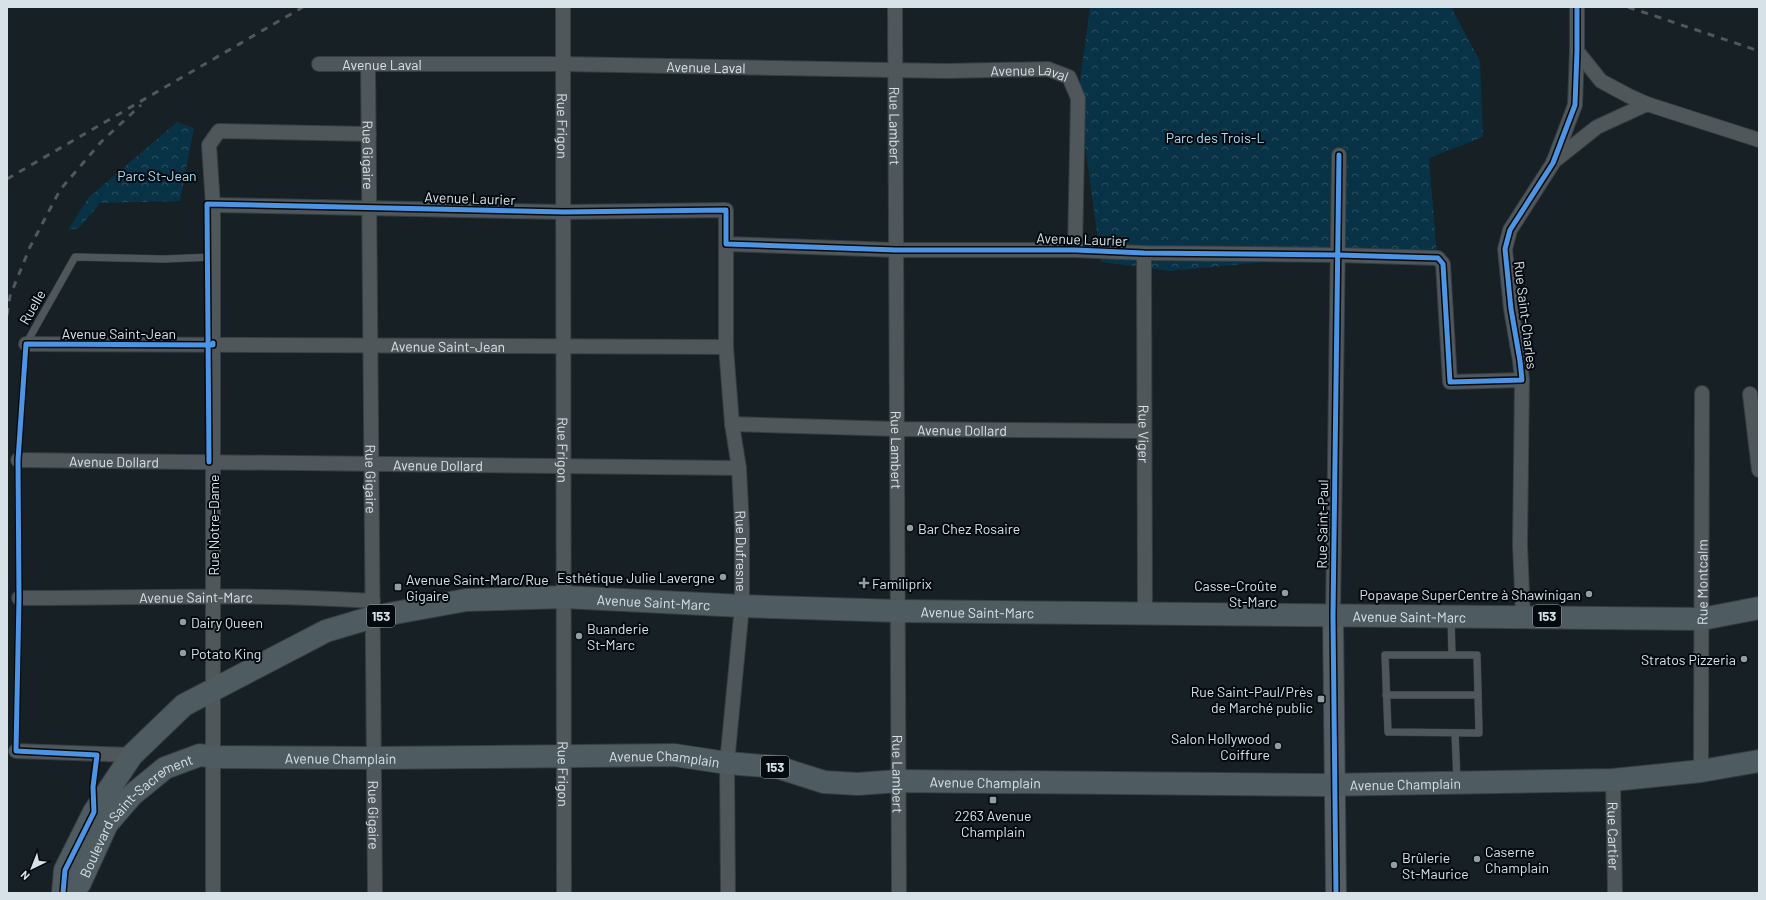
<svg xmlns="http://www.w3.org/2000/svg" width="1766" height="900" font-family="Barlow,sans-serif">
<defs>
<pattern id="park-crowns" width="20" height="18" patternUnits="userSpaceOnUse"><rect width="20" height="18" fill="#083245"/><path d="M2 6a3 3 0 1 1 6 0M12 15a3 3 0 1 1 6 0" fill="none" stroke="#2b4f60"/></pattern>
</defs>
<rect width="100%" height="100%" fill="#172025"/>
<g fill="url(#park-crowns)">
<path d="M1090,7H1451L1480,61L1483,137L1429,158L1437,256L1338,255L1170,271L1101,262L1078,95Z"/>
<path d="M177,122L194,128L180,201L100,203L79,228L68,230L88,198Z"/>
</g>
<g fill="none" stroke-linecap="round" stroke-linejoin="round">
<defs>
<g id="lane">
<path d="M1451,618L1452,655"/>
<path d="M1385,655H1477L1479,733L1388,732Z"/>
<path d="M1386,695H1478"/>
<path d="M1455,733L1457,781"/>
<path d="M16,751L19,598L18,460L26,344L75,257L164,259L213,257"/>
</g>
<g id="street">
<path id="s1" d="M563,7L564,893"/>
<path id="s2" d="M895,7L899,893"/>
<path d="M1577,51L1601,81L1629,96L1647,104L1759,140"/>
<path id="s3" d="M319,64H564L946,71L1048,69L1069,77L1078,98L1075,250"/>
<path id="s4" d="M368,65L375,893"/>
<path d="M1553,162L1597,127L1647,104"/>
<path id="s5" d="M213,205L564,212L726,210V347L732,424L739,468L742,528V606L727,763L728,893"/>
<path d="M726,244L896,250H1075L1144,253L1338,255L1438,258L1443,264L1450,382L1522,380"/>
<path id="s6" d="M1144,253L1145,614"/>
<path id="s7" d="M26,344L726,347"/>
<path d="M1750,394L1759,470"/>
<path id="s8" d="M732,424L897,429L1144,431"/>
<path id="s9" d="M18,460L739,468"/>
<path id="s10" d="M19,598C137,598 255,593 373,601"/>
<path d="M1333,616L1339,155"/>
<path d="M1523,616L1520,545L1522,380L1520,361L1511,309L1505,249L1510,230L1553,163L1575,105L1577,51V7"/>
<path d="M16,751L132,755"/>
<path id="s11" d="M1701,771L1702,393"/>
<path id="s12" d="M1613,780L1615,893"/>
<path d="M213,893V205L209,145L219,131L369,134"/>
</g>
<path id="secondary" d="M1333,616L1336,893"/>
<g id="primary">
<path id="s13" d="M63,893L65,870L94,812L132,755L184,705L326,631L373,617L466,600L564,597L742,606L898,611L1702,619L1759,608"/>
<path id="s14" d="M70,893L80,883L107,824L132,795L165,768L200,755L213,757L374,758L674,755L727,763L777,767L824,782L858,784L898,781L1322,785L1613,780L1701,771L1759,761"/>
</g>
</defs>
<use href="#lane" stroke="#363d42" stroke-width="8"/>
<use href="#street" stroke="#363d42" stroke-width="16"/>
<use href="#secondary" stroke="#363d42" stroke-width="22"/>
<use href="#primary" stroke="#363d42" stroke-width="24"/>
<use href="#lane" stroke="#50575b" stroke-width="7"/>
<use href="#street" stroke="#50575b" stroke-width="14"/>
<use href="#secondary" stroke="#545e63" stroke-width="20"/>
<use href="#primary" stroke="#4e5b60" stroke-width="22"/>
<g stroke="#51575c" stroke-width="3" stroke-dasharray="7 7" stroke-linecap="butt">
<path d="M1628,7L1759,51"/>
<path d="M7,179L303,7"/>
<path d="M7,315L10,296L30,247L60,190L101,142L141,105"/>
</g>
<defs>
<g id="cycleway">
<path d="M209,462L207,204L564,212L726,210V244L896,250H1075L1144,253L1338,255L1438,258L1443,264L1450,382L1522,380L1520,361L1511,309L1505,249L1510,230L1553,163L1575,105L1577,51V7"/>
<path d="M63,893L65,870L94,812L93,787L97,755L16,751L19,598L18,460L26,344L213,345V343"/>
<path d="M1336,893L1333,616L1339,155"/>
</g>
</defs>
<use href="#cycleway" stroke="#040a0e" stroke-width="8"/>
<use href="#cycleway" stroke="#4d94e3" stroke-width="5"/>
</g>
<g fill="#949da4" stroke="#040a0e" stroke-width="1.5">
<circle cx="910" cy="528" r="4"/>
<circle cx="723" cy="577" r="4"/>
<path d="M862 577h4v4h4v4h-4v4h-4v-4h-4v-4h4z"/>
<rect x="394" y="583" width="8" height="8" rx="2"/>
<circle cx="1285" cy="593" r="4"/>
<circle cx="1589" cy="594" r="4"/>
<circle cx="183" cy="622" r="4"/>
<circle cx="579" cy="636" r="4"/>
<circle cx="183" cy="653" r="4"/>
<circle cx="1744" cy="659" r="4"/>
<rect x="1317" y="695" width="8" height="8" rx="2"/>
<circle cx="1278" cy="746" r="4"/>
<rect x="989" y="796" width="8" height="8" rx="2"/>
<circle cx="1477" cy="859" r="4"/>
<circle cx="1394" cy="865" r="4"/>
</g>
<g text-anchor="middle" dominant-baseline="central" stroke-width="4" stroke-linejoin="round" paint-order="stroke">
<g fill="#040a0e" stroke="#98a0a7" stroke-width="1">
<rect x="367" y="605" width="28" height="22" rx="3"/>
<rect x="1533" y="605" width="28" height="22" rx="3"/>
<rect x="761" y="756" width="28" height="22" rx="3"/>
</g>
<g font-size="13" font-weight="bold" fill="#d7e1e8">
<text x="381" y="616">153</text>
<text x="1547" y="616">153</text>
<text x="775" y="767">153</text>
</g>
<g font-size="14" fill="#d7e1e8" stroke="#040a0e">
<text stroke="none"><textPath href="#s3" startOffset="63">Avenue Laval</textPath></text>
<text stroke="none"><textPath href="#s3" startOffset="387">Avenue Laval</textPath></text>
<text stroke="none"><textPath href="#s3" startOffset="711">Avenue Laval</textPath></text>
<text stroke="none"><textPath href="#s1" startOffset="119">Rue Frigon</textPath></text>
<text stroke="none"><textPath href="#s2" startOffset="119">Rue Lambert</textPath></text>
<text stroke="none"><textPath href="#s4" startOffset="90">Rue Gigaire</textPath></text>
<text transform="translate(470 198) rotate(2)">Avenue Laurier</text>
<text transform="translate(1082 239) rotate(2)">Avenue Laurier</text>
<text transform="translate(32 307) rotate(-60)">Ruelle</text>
<text transform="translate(1526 315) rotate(83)">Rue Saint-Charles</text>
<text x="119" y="333">Avenue Saint-Jean</text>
<text stroke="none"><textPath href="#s7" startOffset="422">Avenue Saint-Jean</textPath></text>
<text stroke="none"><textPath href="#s8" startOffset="230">Avenue Dollard</textPath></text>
<text stroke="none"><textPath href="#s6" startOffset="181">Rue Viger</textPath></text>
<text stroke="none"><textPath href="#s1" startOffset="443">Rue Frigon</textPath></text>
<text stroke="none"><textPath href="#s2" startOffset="443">Rue Lambert</textPath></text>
<text stroke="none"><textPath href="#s9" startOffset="96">Avenue Dollard</textPath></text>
<text stroke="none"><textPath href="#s9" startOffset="420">Avenue Dollard</textPath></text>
<text stroke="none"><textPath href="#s4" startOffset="414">Rue Gigaire</textPath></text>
<text transform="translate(1322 524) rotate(-89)">Rue Saint-Paul</text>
<text transform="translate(213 525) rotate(-90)">Rue Notre-Dame</text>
<text stroke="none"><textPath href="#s5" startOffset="855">Rue Dufresne</textPath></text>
<text stroke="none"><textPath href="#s11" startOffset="189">Rue Montcalm</textPath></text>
<text stroke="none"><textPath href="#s10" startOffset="177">Avenue Saint-Marc</textPath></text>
<text stroke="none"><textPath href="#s13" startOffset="720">Avenue Saint-Marc</textPath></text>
<text stroke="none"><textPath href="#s13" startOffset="1044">Avenue Saint-Marc</textPath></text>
<text stroke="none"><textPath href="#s13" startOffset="1476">Avenue Saint-Marc</textPath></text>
<text stroke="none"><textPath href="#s14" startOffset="338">Avenue Champlain</textPath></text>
<text stroke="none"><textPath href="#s14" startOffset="662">Avenue Champlain</textPath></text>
<text stroke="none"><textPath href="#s1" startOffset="767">Rue Frigon</textPath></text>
<text stroke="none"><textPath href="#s2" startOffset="767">Rue Lambert</textPath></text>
<text stroke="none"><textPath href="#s14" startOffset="986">Avenue Champlain</textPath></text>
<text stroke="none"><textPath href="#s14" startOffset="1406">Avenue Champlain</textPath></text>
<text stroke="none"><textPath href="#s4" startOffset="750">Rue Gigaire</textPath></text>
<text stroke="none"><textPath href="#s14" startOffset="105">Boulevard Saint-Sacrement</textPath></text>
<text stroke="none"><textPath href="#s12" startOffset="56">Rue Cartier</textPath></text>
</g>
<g font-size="14" fill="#a7ddfb" stroke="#040a0e">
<text x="1215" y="137">Parc des Trois-L</text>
<text x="157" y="175">Parc St-Jean</text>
</g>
<g font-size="14" fill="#d7e1e8" stroke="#040a0e" text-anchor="start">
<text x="918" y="528">Bar Chez Rosaire</text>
<text x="715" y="577" text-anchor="end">Esthétique Julie Lavergne</text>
<text x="406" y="579">Avenue Saint-Marc/Rue<tspan x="406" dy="16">Gigaire</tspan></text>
<text x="872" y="583">Familiprix</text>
<text x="1277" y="585" text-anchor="end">Casse-Croûte<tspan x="1277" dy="16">St-Marc</tspan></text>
<text x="1581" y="594" text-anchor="end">Popavape SuperCentre à Shawinigan</text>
<text x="191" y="622">Dairy Queen</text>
<text x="587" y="628">Buanderie<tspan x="587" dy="16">St-Marc</tspan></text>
<text x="191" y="653">Potato King</text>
<text x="1736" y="659" text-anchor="end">Stratos Pizzeria</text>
<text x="1313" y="691" text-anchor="end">Rue Saint-Paul/Près<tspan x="1313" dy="16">de Marché public</tspan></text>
<text x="1270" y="738" text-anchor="end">Salon Hollywood<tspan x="1270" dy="16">Coiffure</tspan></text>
<text x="993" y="815" text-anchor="middle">2263 Avenue<tspan x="993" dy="16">Champlain</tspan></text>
<text x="1485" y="851">Caserne<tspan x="1485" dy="16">Champlain</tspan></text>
<text x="1402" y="857">Brûlerie<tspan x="1402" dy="16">St-Maurice</tspan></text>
</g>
</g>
<rect width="1766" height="900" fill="none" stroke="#d7e1e8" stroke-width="16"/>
<g transform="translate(32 868) rotate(223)" stroke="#040a0e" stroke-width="3" paint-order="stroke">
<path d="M0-3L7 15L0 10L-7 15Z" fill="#d7e1e8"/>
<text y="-6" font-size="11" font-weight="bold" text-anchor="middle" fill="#d7e1e8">N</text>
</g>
</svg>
